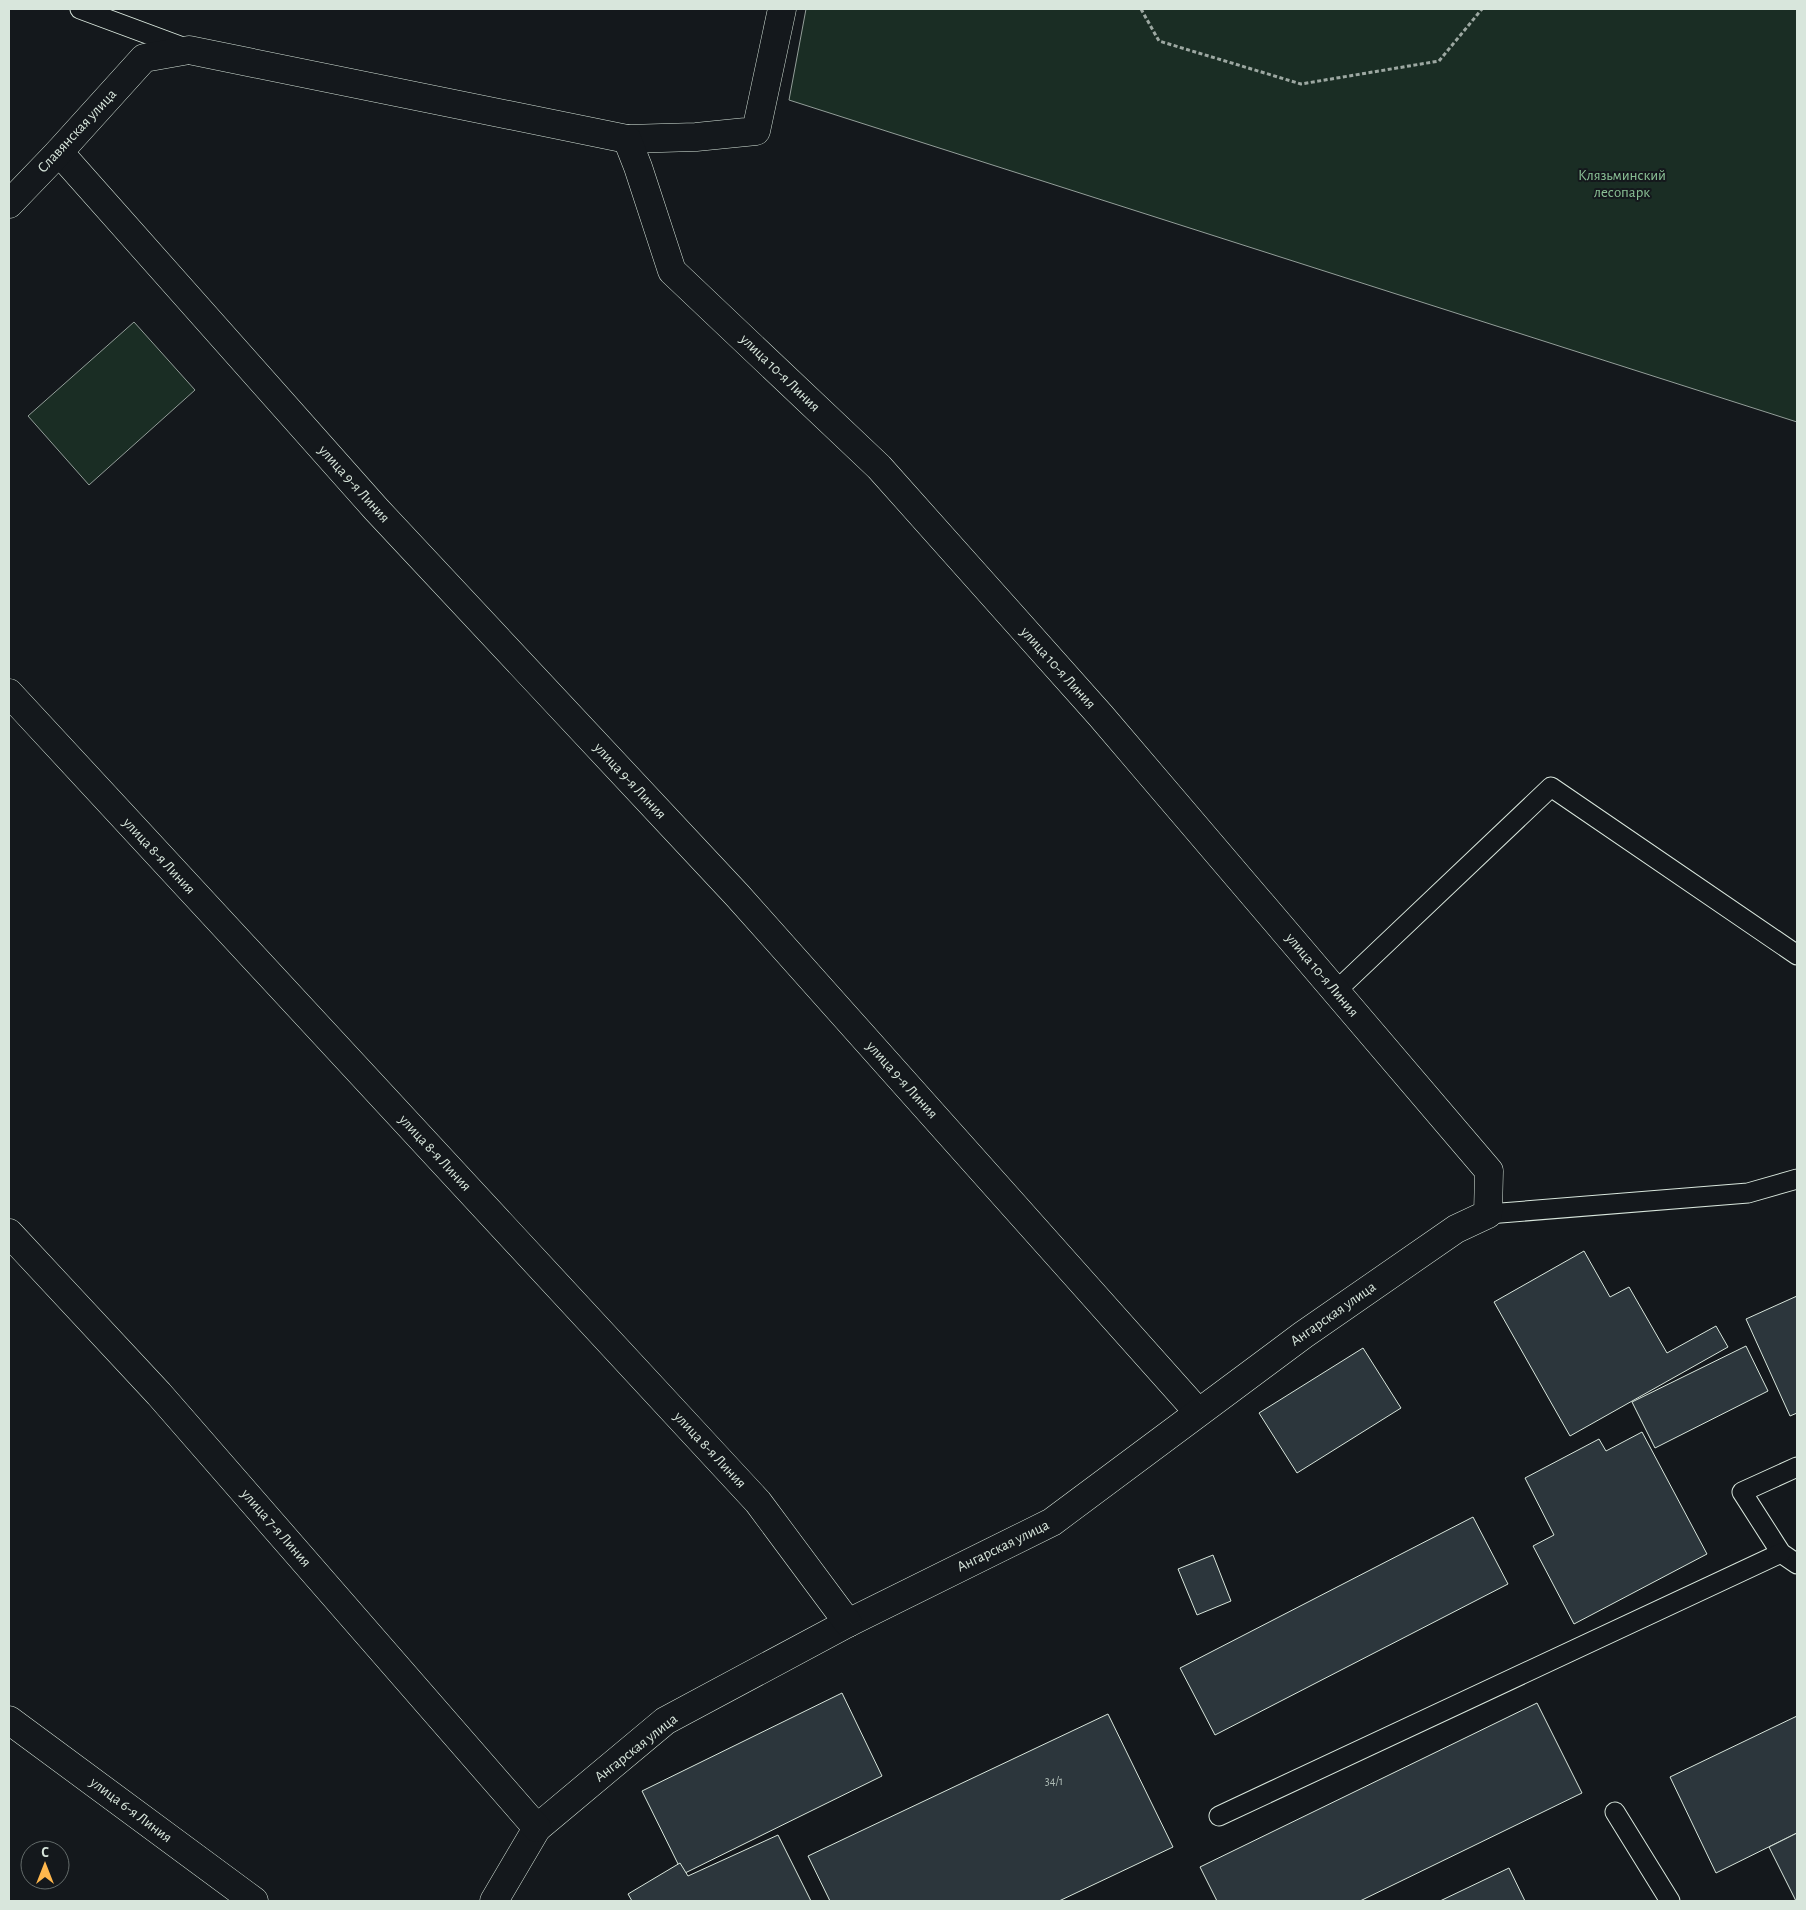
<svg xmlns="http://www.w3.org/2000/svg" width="1806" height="1910" font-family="'Alegreya Sans',sans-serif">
<rect width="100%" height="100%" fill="#14181c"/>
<g fill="#1a2d24" stroke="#939e99">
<path d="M806,9H1797V422L789,100Z"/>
<path d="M134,322L195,390L89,485L28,416Z"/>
</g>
<g fill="#2c363c" stroke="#d8e6dc">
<path d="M1584,1251L1610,1297L1629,1287L1667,1353L1716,1326L1728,1347L1570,1436L1494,1302Z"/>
<path d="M1797,1296V1413L1790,1416L1746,1319Z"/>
<path d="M1746,1346L1768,1391L1655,1448L1632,1402Z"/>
<path d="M1363,1348L1401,1408L1297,1473L1259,1413Z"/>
<path d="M1642,1432L1707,1554L1574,1624L1533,1546L1554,1535L1525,1478L1599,1439L1606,1451Z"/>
<path d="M1473,1517L1508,1584L1215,1735L1180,1668Z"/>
<path d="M1213,1555L1231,1601L1197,1615L1178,1569Z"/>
<path d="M842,1693L882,1776L683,1874L642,1791Z"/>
<path d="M1537,1703L1582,1793L1360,1901H1217L1200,1867Z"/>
<path d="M1108,1714L1173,1847L1059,1901H830L808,1856Z"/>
<path d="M1797,1716V1833L1716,1873L1670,1777Z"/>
<path d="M1797,1833V1901H1796L1769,1847Z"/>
<path d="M778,1835L811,1901H632L628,1894L680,1863L688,1876Z"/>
<path d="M1509,1868L1525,1901H1440Z"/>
</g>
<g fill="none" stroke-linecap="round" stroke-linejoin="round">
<defs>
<g id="lane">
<path d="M80,9L188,49"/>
<path d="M1336,991L1551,787L1797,955"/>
<path d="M1488,1214L1748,1193L1797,1179"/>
<path d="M1797,1467L1742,1492L1781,1553L1797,1564"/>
<path d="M1615,1812L1670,1901"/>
<path d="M1219,1816L1781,1553"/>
</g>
<g id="street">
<path d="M627,139L696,137L756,131L782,9"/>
<path d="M59,152L376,509L737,895L1198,1412"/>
<path d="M9,204L59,152L144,58L189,50L627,139L638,167L672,271L879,467L1101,716L1489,1171L1488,1214L1456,1229L1303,1335L1052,1522L848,1623L665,1721L537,1828L494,1901"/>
<path d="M9,693L758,1502L848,1623"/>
<path d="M9,1233L159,1394L537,1828"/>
<path d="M9,1720L254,1901"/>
</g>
</defs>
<use href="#lane" stroke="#d8e6dc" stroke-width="21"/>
<use href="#street" stroke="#d8e6dc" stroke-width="29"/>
<path stroke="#9da8a2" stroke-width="3" stroke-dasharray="4 2.5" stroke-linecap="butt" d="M1141,9L1159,41L1301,84L1439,61L1482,9"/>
<use href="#lane" stroke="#14181c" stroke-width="19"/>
<use href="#street" stroke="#14181c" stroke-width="28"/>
</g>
<g text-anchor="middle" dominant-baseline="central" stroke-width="4" stroke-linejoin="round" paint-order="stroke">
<g font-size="12" fill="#adbab4">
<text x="1054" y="1781">34/1</text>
</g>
<g font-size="15" fill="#d8e6dc" stroke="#14181c">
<text transform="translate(77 131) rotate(-47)">Славянская улица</text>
<text transform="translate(780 373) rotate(44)">улица 10-я Линия</text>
<text transform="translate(354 484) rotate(48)">улица 9-я Линия</text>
<text transform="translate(1058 668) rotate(48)">улица 10-я Линия</text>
<text transform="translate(630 781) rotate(47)">улица 9-я Линия</text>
<text transform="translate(159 856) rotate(47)">улица 8-я Линия</text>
<text transform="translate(1322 975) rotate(50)">улица 10-я Линия</text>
<text transform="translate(902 1080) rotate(48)">улица 9-я Линия</text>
<text transform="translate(435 1153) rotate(47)">улица 8-я Линия</text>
<text transform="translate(1333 1314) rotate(-35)">Ангарская улица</text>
<text transform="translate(710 1450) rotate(47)">улица 8-я Линия</text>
<text transform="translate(276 1528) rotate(49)">улица 7-я Линия</text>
<text transform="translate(1003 1546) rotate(-26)">Ангарская улица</text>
<text transform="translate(636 1748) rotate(-38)">Ангарская улица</text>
<text transform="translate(131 1810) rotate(37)">улица 6-я Линия</text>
</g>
<g font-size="15" fill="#8ac095" stroke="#14181c">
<text x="1622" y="175">Клязьминский<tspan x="1622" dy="17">лесопарк</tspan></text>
</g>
</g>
<rect width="1806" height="1910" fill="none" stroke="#d8e6dc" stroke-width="20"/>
<g transform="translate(45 1865)"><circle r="24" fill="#14181c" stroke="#626a69"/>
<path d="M0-4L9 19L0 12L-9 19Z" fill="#ffb74d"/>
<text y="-8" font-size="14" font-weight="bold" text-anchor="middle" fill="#d8e6dc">С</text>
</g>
</svg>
